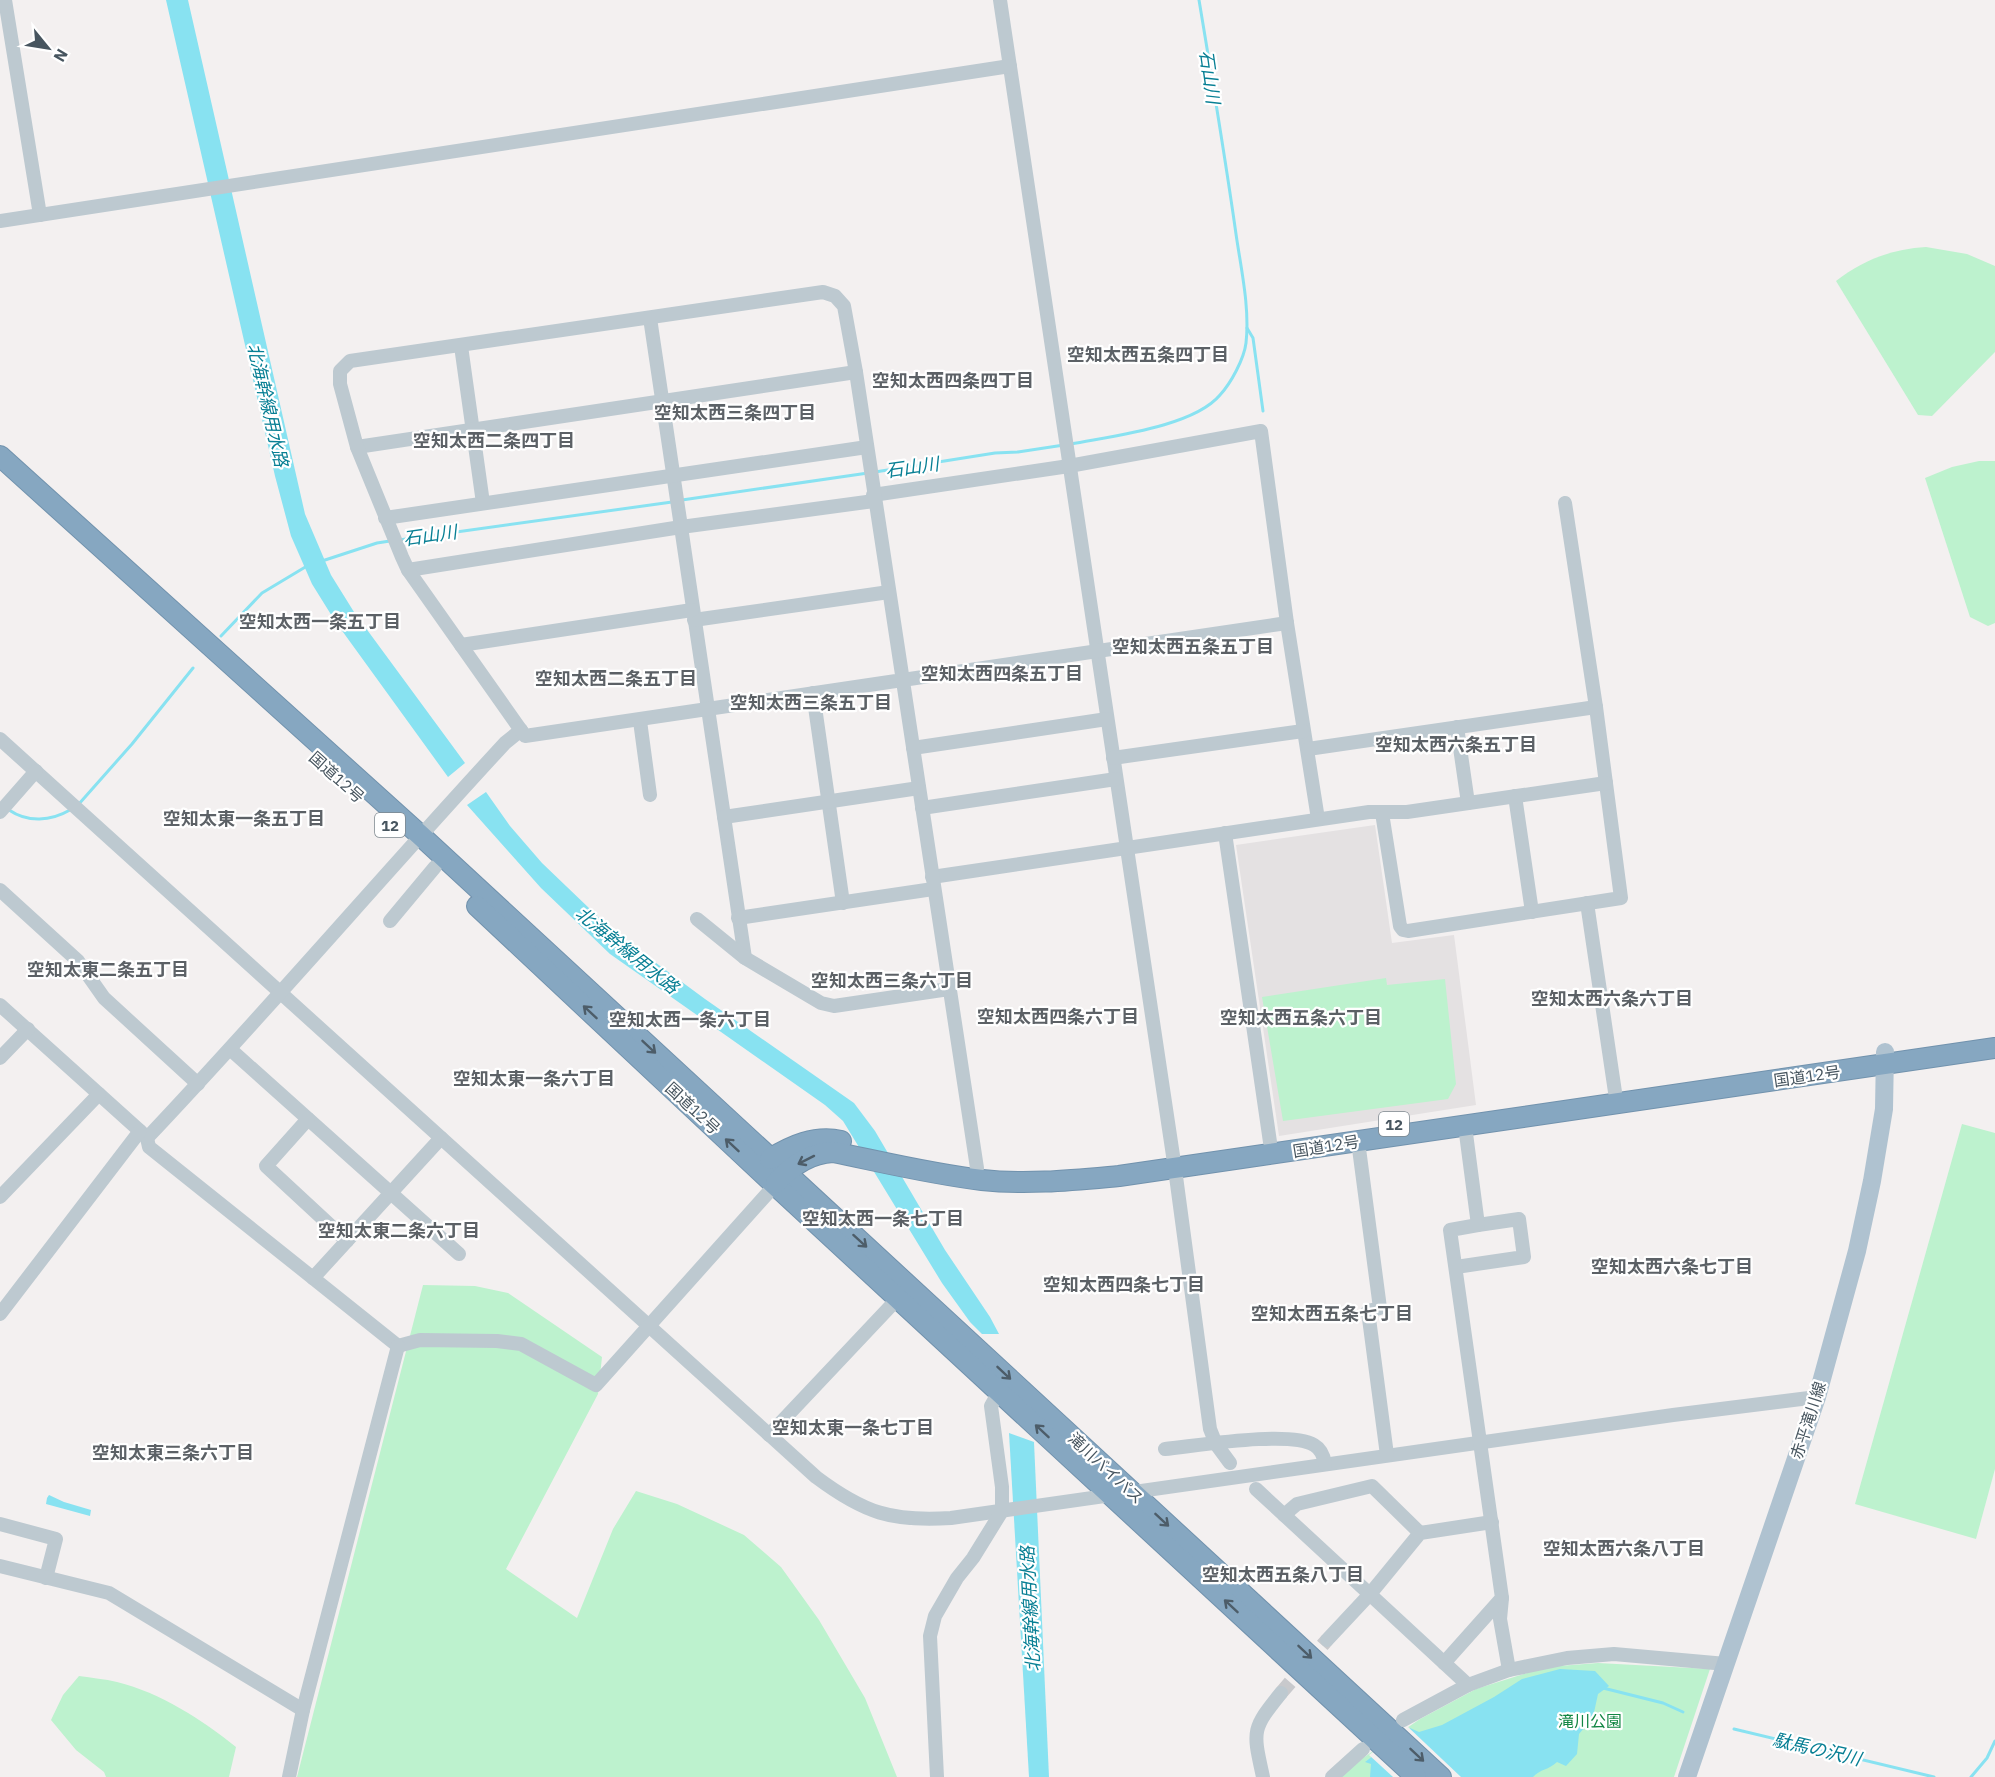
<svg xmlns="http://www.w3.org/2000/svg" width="1995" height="1777" font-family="'IBM Plex Sans','Noto Sans JP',sans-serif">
<rect width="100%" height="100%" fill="#f3f0f0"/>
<path fill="#e4e1e2" d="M1375,825L1392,943L1454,935L1476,1105L1279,1136L1236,845Z"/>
<g fill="#bdf2ce">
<path d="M1926,247L1967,254L1995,266V352L1932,416L1918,415L1836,281C1863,260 1892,249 1926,247Z"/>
<path d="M1979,461H1995V623L1988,626L1970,617L1925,478L1952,467Z"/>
<path d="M1386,978L1387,985L1445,979L1456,1084L1448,1099L1283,1121L1262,997Z"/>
<path d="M1962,1124L1995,1133V1469L1976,1539L1855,1504Z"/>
<path d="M423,1285L475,1286L508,1293L602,1357L598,1394L506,1569L577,1618L613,1529L636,1491L677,1504L744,1535L781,1567L819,1620L865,1698L897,1777H297Z"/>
<path d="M1598,1663L1710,1669L1674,1777H1341L1363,1758L1420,1719L1476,1689L1546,1667Z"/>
<path d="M79,1676C92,1678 105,1679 117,1682C161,1693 201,1719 236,1747L229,1777H106L104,1772L76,1750L51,1720L63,1695Z"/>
</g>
<g fill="#88e2f1">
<path d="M166,0H188L305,514L331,575L354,612L465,763L448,777L335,621L312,584L291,536L275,476Z"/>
<path d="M486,792L510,826L542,863L614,932L705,999L854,1103L875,1131L945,1250L990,1317L999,1334H982L970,1322L942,1283L843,1121L825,1105L610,954L541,888L467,805Z"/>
<path d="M1009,1433L1034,1442L1049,1777H1029Z"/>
<path d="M49,1495L64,1502L91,1510L90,1516L46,1504L47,1498Z"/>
<path d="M1560,1669L1595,1671L1609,1686L1598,1694L1593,1717L1579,1734L1577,1754L1566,1766L1557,1762C1549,1770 1540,1769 1533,1777H1370L1371,1764L1365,1762L1410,1728L1419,1732L1442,1725L1494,1697L1522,1679Z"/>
</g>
<path fill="#f3f0f0" d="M1407,1726L1461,1777H1393L1369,1755Z"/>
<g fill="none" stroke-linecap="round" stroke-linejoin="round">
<g stroke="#88e2f1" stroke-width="3">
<path d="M1247,328L1253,338L1263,411"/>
<path d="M1071,444C1111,436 1193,427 1220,395C1231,383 1244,359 1246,343C1250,308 1241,269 1236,234C1225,156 1212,78 1199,0"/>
<path d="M875,472L995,453L1018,452L1064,445"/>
<path d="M682,500L868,473"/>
<path d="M399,540L672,502"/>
<path d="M322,561L377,543L390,541"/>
<path d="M221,636L262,593L307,566"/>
<path d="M78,805L132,744L193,668"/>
<path d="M9,810C28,823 51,821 70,810"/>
<path d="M1603,1688L1663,1703L1683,1712"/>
<path d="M1734,1729L1934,1777"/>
<path d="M1971,1777L1987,1758L1995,1741"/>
</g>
<path stroke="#c8c9cc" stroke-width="14" stroke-dasharray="14 7" stroke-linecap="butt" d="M1281,1693L1327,1640"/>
<defs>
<g id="highway">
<path d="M0,456L420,835L1441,1777"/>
<path d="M477,906L775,1185L1416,1777"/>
<path d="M770,1159C791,1146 815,1135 841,1141"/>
<path d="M776,1183C791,1166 810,1153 833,1152C882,1162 931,1174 982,1180C1027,1185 1074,1180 1119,1176L1995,1048"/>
</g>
</defs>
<use href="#highway" stroke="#7192ad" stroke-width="22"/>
<g stroke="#bdc9d0" stroke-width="14">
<path d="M5,0L40,215"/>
<path d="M1000,0L1175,1169L1210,1429L1216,1444L1230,1463"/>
<path d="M0,221L1010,66"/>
<path d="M650,318L745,958"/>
<path d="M461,346L483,503"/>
<path d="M357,447L856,372"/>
<path d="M873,495L1069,466L1261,431L1287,623L1318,819"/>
<path d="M385,518L867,447"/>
<path d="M408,570L681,527L874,501"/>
<path d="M694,620L889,592"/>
<path d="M461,645L692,610"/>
<path d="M813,693L843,903"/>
<path d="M640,721L650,795"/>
<path d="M1457,727L1468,803"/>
<path d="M0,739L816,1477C864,1513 892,1522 951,1518L1673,1415L1817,1397"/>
<path d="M913,748L1107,719"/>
<path d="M1308,749L1596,707"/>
<path d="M1113,758L1303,731"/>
<path d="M1515,796L1532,912"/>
<path d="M922,808L1116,779"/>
<path d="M0,812L36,771"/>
<path d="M1382,813L1400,926L1403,930L1408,931L1621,898L1596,707L1565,503"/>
<path d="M724,817L919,788"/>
<path d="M1225,833L1270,1142"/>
<path d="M932,877L1369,812H1407L1606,783"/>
<path d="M0,890L78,961L104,998L198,1084"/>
<path d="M1587,903L1615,1092"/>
<path d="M738,918L933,889"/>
<path d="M697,919L745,958L821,1003L834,1006L949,989"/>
<path d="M390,921L435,867"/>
<path d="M0,1005L140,1131L147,1138L149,1147L398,1346"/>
<path d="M230,1049L459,1254"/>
<path d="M0,1058L28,1029"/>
<path d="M308,1119L266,1166L347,1241"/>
<path d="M147,1138C269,1009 384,874 505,743L521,730"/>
<path d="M1358,1141L1380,1308L1368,1311L1387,1455"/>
<path d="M977,1168L856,372L844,306L835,296L823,292L350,361L340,371V384L357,447L402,557L408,570L525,736L1287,623"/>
<path d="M0,1197L99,1094"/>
<path d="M1456,1267L1524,1257L1519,1219L1478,1225"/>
<path d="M313,1278L441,1138"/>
<path d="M0,1314L140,1131"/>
<path d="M398,1346L420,1340L497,1341L521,1344L596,1385L775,1185"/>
<path d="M769,1435L902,1294"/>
<path d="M1165,1449C1196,1446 1289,1430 1314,1445C1321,1449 1324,1457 1325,1464"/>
<path d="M1256,1489L1468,1685"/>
<path d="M1284,1515L1297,1504L1372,1486L1420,1533"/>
<path d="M0,1524L56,1539L46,1578"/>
<path d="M0,1566L109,1593L303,1710"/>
<path d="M1502,1598L1500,1619L1509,1670"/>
<path d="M1327,1640L1370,1594L1420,1533L1492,1522"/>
<path d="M1444,1663L1502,1598L1450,1230L1478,1225L1465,1126"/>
<path d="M1403,1720L1468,1685L1509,1670L1567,1658L1614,1654L1726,1664"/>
<path d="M289,1777L303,1710L398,1346"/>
<path d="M937,1777L930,1636L935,1616L957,1578L973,1558L1002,1511V1487L991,1406L999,1392"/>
<path d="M1263,1777C1253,1731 1251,1730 1281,1693"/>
<path d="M1332,1777L1363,1749"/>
</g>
<path stroke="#afc2d0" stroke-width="18" d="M1687,1777L1817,1397L1857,1251L1872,1181L1884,1109L1885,1052"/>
<use href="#highway" stroke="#86a7c1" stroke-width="20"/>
</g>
<defs><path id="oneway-shaft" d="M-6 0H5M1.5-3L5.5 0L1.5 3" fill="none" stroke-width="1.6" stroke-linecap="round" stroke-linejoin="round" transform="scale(1.5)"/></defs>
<g stroke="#4d5d69">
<use href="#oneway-shaft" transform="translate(590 1012) rotate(-137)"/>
<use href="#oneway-shaft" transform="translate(649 1047) rotate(43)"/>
<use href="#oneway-shaft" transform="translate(732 1145) rotate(-137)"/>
<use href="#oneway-shaft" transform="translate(806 1160) rotate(153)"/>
<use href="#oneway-shaft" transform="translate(860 1241) rotate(42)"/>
<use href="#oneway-shaft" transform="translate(1004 1373) rotate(43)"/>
<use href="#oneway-shaft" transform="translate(1042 1431) rotate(-137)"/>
<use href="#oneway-shaft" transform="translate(1162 1520) rotate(43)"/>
<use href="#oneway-shaft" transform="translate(1231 1606) rotate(-137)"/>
<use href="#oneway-shaft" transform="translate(1305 1652) rotate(43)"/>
<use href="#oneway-shaft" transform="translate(1417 1755) rotate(43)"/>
</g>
<g text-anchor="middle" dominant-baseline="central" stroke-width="4.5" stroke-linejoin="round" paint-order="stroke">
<g fill="#fff" stroke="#7e888f" stroke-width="1.5">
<rect x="375" y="813" width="30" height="24" rx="4.5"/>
<rect x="1379" y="1112" width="30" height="24" rx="4.5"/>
</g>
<g font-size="15" font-weight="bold" fill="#47555f">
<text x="390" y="825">12</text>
<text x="1394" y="1124">12</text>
</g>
<g font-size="16" fill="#47555f" stroke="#fff">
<text transform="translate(337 777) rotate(42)">国道12号</text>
<text transform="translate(1807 1076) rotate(-8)">国道12号</text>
<text transform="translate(693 1108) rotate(43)">国道12号</text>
<text transform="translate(1326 1146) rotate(-9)">国道12号</text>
<text transform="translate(1808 1420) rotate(-72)">赤平滝川線</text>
<text transform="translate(1106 1468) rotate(43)">滝川バイパス</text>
</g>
<g font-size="16" fill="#128644" stroke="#fff">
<text x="1590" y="1721">滝川公園</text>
</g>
<g font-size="18" font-style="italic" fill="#077f94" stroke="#fff">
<text transform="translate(1210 77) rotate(82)">石山川</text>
<text transform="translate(268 405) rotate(77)">北海幹線用水路</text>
<text transform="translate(912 467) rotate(-8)">石山川</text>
<text transform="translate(430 535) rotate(-8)">石山川</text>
<text transform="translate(627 950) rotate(39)">北海幹線用水路</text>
<text transform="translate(1030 1609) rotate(-93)">北海幹線用水路</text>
<text transform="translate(1817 1749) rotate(13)">駄馬の沢川</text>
</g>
<g font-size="18" font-weight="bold" fill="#5c6166" stroke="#fff">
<text x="1148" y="354">空知太西五条四丁目</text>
<text x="953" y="380">空知太西四条四丁目</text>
<text x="735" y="412">空知太西三条四丁目</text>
<text x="494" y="440">空知太西二条四丁目</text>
<text x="320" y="621">空知太西一条五丁目</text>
<text x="1193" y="646">空知太西五条五丁目</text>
<text x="1002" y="673">空知太西四条五丁目</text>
<text x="616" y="678">空知太西二条五丁目</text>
<text x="811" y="702">空知太西三条五丁目</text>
<text x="1456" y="744">空知太西六条五丁目</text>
<text x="244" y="818">空知太東一条五丁目</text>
<text x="108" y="969">空知太東二条五丁目</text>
<text x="892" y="980">空知太西三条六丁目</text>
<text x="1612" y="998">空知太西六条六丁目</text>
<text x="1058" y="1016">空知太西四条六丁目</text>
<text x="1301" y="1017">空知太西五条六丁目</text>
<text x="690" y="1019">空知太西一条六丁目</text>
<text x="534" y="1078">空知太東一条六丁目</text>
<text x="883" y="1218">空知太西一条七丁目</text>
<text x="399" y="1230">空知太東二条六丁目</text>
<text x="1672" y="1266">空知太西六条七丁目</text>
<text x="1124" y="1284">空知太西四条七丁目</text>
<text x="1332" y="1313">空知太西五条七丁目</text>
<text x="853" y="1427">空知太東一条七丁目</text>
<text x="173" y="1452">空知太東三条六丁目</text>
<text x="1624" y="1548">空知太西六条八丁目</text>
<text x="1283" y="1574">空知太西五条八丁目</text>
</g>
</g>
<g transform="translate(48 48) rotate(120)" stroke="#ffffff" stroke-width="4.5" paint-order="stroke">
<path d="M0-4.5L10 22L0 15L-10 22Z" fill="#47555f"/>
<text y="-9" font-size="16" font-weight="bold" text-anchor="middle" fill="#47555f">N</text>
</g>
</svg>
